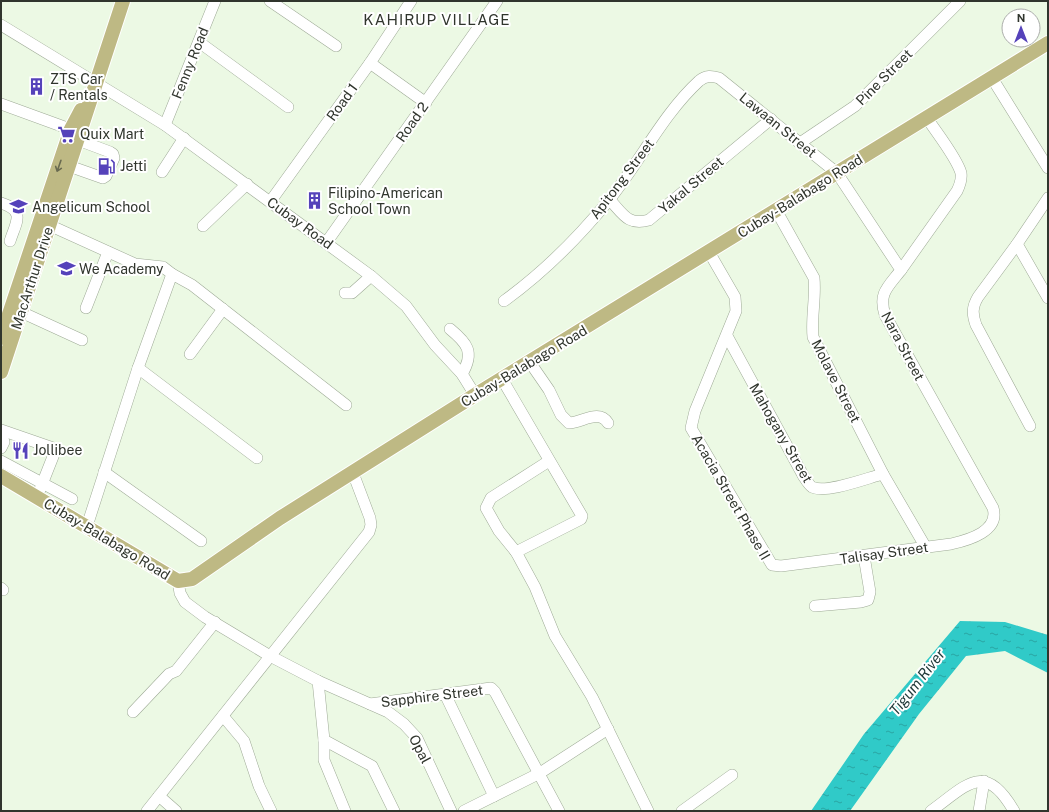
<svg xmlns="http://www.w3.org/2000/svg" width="1049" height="812" font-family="'Public Sans',sans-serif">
<defs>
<pattern id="water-ripples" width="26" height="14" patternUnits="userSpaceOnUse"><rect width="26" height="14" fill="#30cac8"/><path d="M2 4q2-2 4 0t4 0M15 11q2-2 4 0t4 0" fill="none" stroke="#29a5a3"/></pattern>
</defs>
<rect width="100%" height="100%" fill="#ecf9e4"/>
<path fill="url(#water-ripples)" d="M960,621L1005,622L1048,635V673L1005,651L966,656L919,714L850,811H811L864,734Z"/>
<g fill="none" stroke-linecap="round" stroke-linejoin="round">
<defs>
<g id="minor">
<path d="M270,1L336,46"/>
<path d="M1,25L165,125L371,276L406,306L435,345L462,374L475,395"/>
<path d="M199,42L288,107"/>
<path d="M370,63L426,103"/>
<path d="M992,78L1048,168"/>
<path d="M1,104L78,132"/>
<path d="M165,125L215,1"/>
<path d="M800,143L855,106L960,1"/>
<path d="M69,166L103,178L106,176L114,158L113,154L110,152L78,140"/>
<path d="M162,172L184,138"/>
<path d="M610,200C623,214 628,226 649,220L771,119"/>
<path d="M270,202L370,63L411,1"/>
<path d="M1,203C26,211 16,222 10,241"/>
<path d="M776,210L814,278C816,298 811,317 813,337L883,474L925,546"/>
<path d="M49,225L135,264L163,267L172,274L138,368L87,526"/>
<path d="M203,226L247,184"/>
<path d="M326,243L497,1"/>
<path d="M1017,244L1048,298"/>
<path d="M901,270L957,191C960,185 962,180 961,173C957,158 936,132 927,118"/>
<path d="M172,274L192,285L346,405"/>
<path d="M345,293H352L371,276"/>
<path d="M504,301C544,272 578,238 609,200C640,162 663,114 699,81C706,75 712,76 719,78L837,173L901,270C888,287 878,293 885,315L993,508C1000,531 969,540 951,544L781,566L772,565L691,428L695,411L736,311L735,297L709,252"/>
<path d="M86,308L108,252"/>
<path d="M21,312L82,340"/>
<path d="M450,329C467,343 475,352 462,374"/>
<path d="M727,336L804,477C806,480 809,485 812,487C826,494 867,478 883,474"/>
<path d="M190,354L223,309"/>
<path d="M529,361L549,390L561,415L569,423C583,422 599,409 608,423"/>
<path d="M138,368L257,458"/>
<path d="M502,379L582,516L581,519L516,552"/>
<path d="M1030,426L976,325C972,314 972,307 978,297L1017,244L1048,198"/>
<path d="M1,430L56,449L37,497"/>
<path d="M1,433L4,442L1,448"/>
<path d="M1,461L72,499"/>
<path d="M549,461L491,498L486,508L499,531L516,552L535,587L555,636L592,697L648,811"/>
<path d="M104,472L201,541"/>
<path d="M178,581L180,593L185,602L205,617L270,656L318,681L388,712L404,724L417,738L451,811"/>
<path d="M1,588L3,590"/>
<path d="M815,606L861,602L868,600L870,592L864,556"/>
<path d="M318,681L324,740V760L345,811"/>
<path d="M445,694L494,796"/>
<path d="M370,704L491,688L495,692L559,811"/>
<path d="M133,712L169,674L176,671L215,622"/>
<path d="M223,716L244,741L259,786L271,811"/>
<path d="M324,740L372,766L394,811"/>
<path d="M159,796L176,811"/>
<path d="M147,811L369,532L371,525L370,518L353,473"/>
<path d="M464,811L540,773L608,729"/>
<path d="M682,811L732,775"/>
<path d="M931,811C967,785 985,760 1014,811"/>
<path d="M979,811L984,781"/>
</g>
<g id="major">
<path d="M1,338L71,129L81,110"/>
<path d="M1,372L123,1"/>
<path d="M1,476L178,581L192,579L280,518L475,395L1048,43"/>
</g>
</defs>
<use href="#minor" stroke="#9eaa96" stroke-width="12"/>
<use href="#major" stroke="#fff" stroke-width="16"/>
<use href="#minor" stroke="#fff" stroke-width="11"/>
<use href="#major" stroke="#beb984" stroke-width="14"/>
</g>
<defs><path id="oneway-shaft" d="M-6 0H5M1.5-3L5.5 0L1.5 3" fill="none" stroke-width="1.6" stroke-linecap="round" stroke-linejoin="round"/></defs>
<use stroke="#696a50" href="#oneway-shaft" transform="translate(59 166) rotate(109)"/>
<defs>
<symbol id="building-bare" viewBox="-9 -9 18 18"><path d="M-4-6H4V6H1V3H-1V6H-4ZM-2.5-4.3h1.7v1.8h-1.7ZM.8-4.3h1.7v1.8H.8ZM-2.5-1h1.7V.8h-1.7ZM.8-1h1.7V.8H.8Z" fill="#5542ba" stroke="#fff" stroke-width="2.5" paint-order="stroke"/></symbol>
<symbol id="supermarket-bare" viewBox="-9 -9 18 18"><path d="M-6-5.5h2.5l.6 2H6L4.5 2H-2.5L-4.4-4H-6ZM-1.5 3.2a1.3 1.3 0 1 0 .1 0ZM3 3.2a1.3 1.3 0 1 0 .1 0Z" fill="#5542ba" stroke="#fff" stroke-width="2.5" paint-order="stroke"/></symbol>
<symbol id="fuel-bare" viewBox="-9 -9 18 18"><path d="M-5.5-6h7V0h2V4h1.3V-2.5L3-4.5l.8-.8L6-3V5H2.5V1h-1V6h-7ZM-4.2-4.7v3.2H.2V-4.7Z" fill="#5542ba" stroke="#fff" stroke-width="2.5" paint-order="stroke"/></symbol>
<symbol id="school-bare" viewBox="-9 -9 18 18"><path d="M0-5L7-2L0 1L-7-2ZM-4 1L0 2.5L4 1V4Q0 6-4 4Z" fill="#5542ba" stroke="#fff" stroke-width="2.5" paint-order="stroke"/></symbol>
<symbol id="restaurant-bare" viewBox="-9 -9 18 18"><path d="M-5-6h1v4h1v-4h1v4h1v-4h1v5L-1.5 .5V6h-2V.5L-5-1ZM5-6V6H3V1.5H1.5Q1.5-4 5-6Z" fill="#5542ba" stroke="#fff" stroke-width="2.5" paint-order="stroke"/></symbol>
</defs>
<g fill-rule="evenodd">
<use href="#building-bare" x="24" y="74" width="25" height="25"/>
<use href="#supermarket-bare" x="54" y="122" width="25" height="25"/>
<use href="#fuel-bare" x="94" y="154" width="25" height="25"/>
<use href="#building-bare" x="302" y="188" width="25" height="25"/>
<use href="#school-bare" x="6" y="194" width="25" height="25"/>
<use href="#school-bare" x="54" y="256" width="25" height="25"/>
<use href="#restaurant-bare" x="8" y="438" width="25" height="25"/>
</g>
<g text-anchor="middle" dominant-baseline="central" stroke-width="4" stroke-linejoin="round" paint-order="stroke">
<g font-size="14" fill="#30352d" stroke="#fff">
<text transform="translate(190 63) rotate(-68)">Fenny Road</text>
<text transform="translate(884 77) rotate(-45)">Pine Street</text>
<text transform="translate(342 102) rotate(-54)">Road 1</text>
<text transform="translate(412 122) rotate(-55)">Road 2</text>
<text transform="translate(778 125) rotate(39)">Lawaan Street</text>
<text transform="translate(622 179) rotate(-53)">Apitong Street</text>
<text transform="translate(691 185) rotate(-40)">Yakal Street</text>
<text transform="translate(800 196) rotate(-32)">Cubay-Balabago Road</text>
<text transform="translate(300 223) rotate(36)">Cubay Road</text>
<text transform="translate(32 278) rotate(-72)">MacArthur Drive</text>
<text transform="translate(903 346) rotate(62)">Nara Street</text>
<text transform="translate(524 366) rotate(-31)">Cubay-Balabago Road</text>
<text transform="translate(836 381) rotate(63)">Molave Street</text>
<text transform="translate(781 433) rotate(60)">Mahogany Street</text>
<text transform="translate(731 497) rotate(60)">Acacia Street Phase II</text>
<text transform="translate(107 539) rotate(31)">Cubay-Balabago Road</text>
<text transform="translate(884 553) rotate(-8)">Talisay Street</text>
<text transform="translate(432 696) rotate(-7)">Sapphire Street</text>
<text transform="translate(420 749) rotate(62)">Opal</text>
</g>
<g font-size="14" fill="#30352d" stroke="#fff" text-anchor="start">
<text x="50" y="79">ZTS Car<tspan x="50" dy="16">/ Rentals</tspan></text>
<text x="80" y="134">Quix Mart</text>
<text x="120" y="166">Jetti</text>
<text x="328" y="193">Filipino-American<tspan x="328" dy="16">School Town</tspan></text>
<text x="32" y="207">Angelicum School</text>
<text x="79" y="269">We Academy</text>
<text x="33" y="450">Jollibee</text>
</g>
<g font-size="15" letter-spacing="1" fill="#30352d" stroke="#fff">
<text x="437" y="19">KAHIRUP VILLAGE</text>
</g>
<g font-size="15" font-style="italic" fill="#233b3b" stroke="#fff">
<text transform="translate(917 682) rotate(-52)">Tigum River</text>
</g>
</g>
<rect width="1049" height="812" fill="none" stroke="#30352d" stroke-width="4"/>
<g transform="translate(1021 28)"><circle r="19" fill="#ffffff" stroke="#acaeab"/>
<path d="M0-3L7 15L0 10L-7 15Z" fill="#5542ba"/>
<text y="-6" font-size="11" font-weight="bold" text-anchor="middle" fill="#30352d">N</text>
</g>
</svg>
